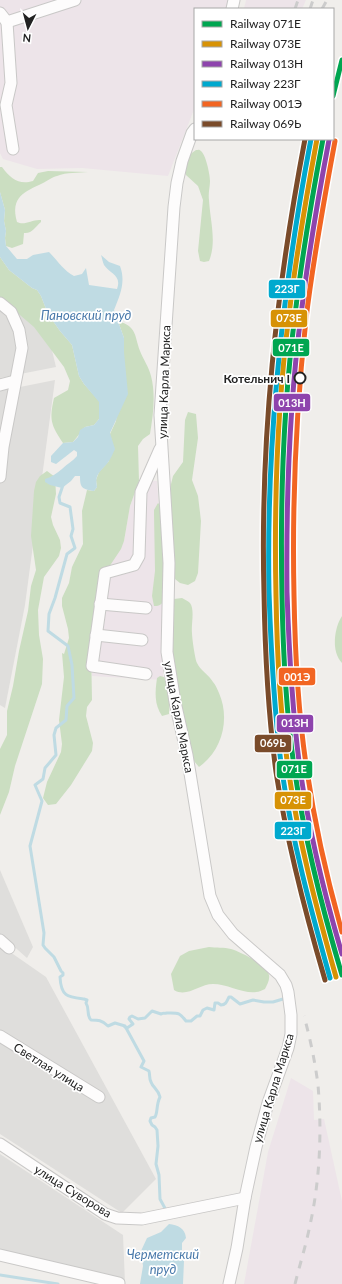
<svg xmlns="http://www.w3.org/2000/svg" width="342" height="1284" font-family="Lato,sans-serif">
<rect width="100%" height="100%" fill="#f0eeeb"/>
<g fill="#dfdedc">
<path d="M0,280L44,317L56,367L0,378Z"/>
<path d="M55,380L25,605L5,708L0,705V391Z"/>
<path d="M0,870L33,947L27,958L0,934Z"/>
<path d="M0,945L46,977L156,1179L122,1213L0,1134Z"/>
<path d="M0,1154L123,1235L125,1283L0,1253Z"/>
</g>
<g fill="#ede4e9">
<path d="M0,0H230L227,9H195V107L168,176L82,168L37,169L3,159L0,153Z"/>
<path d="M246,0H306L302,9H244Z"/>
<path d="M139,481H157L163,569V680L92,676L91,647L107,570L124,541L130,506Z"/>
<path d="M291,1078L313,1091L314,1120L324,1119L342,1201V1284H244L268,1152Z"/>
</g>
<g fill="#cbdec1">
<path d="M196,150C198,150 199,149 201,151C206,155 210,175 210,181C210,187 208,193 209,200C210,220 217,242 209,261L204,262L200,261L198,251L203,200L198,186L186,175L184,171L189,155Z"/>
<path d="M0,167H2C11,179 19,185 33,181L38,173L48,171L88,172C78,173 67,172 57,176C52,177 47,181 43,183C24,192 10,197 17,222C25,226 32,219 41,220V222C35,227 32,234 24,233L23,244L12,248L6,246L5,238L6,231L4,221L5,210L0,192Z"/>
<path d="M0,257L9,270L32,288L37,290L41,296L48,314L60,331L72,345L79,376L84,384L99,401V419L94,425L85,427L73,442L63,443C51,425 49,420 54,398L68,390L70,381L64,367L34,327L0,298Z"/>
<path d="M118,321C137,327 134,334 140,351C143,359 149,367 151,376C156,395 153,416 150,434L143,439L138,446L139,481L130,506L124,541L121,549L107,570L91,647L92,700L87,707L86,716L93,743L92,751L71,785L56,804L48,805L43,798L47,782L61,752L62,744L59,720L64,677L62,653L64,654L69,638L68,629L62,606V598L69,583L72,567L83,544L82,511L87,490L94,491L97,487L96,480L99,472L109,461L110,434L116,421L124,352V338Z"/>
<path d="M188,412L196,414L198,438L192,480L198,496L201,521L198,573L195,581L188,585L180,583L175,579L168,537L171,484L173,476L183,462L185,420Z"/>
<path d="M47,471L55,477L56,494L51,517L53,525L60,540L61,548L59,556L44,577L38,610L39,635L43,659L42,684L15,766L9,792L0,815V749L7,735V711L13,686L19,651L28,611L31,586L36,570L31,536L34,491L36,482L40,476Z"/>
<path d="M158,503L161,506L162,510L164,600C162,604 160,606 154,606L152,596L155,571L154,514V510Z"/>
<path d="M182,598C184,599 188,601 190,603C195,610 191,624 192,633C192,638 195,659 197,663C200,670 209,675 213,682C216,685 217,689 219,693C230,718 223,750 199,767L194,761L183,715L172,675V607L174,599Z"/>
<path d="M342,616V663C331,652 334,628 342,616Z"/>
<path d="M160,676L164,677C170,688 170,701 169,714L162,716C154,704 155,692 157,678Z"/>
<path d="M209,947C216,948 224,947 231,949C241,952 265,964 269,975C270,980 267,985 265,989C262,990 259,992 256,992C244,994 227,984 213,984C199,984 187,998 174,990L171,974L180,956L189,951Z"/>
</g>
<g fill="#bfdbe3">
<path d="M0,192L5,210L4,221L6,231L5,238L6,246L17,259H27L33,255L49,252C57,260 64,271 74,276L82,274L86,268L89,285L117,289C122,275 110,274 104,265C103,263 102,258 101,255L109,262L120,266C126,282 120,295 114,310L124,338V352L128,394L110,433L115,449C113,453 111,458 109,461C102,471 94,473 97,487L94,491C82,489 80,488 80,476H75L71,481L62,488L50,485L45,482V479C52,477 57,473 62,469C67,464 73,461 77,456V452L74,450L56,464L51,462V456L63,443L73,442L78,437L80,430L85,427L94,425L99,419V402L84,384L79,376L72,345L60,331L48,314L41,296L37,290L32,288L9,270L0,257Z"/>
<path d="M169,1224C178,1225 185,1228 186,1238L182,1243V1254L184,1261L183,1284H140L143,1266L141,1251L147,1238L161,1232Z"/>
</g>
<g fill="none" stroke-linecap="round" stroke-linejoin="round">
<g stroke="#bfdbe3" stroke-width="3">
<path d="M63,485L59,497L60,503L70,507L73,529L71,536L75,548L67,554L55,598L49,614L48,631L68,646L72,665L74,698L67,706L66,720L56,728L54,735L56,755L45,768L43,779L35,785L42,801L30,846L44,933L43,945L45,948L54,957L61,971L63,973V975L60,977C61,997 68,997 84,999L87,1000L86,1003C90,1009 86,1015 91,1020C98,1020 102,1020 108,1026L115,1023L125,1026L144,1061L141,1067L149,1071C150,1075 149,1078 151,1082C153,1088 158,1089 160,1097C156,1105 158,1112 155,1117L151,1118L150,1121L152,1125L155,1127L157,1130L158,1146L156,1164L159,1175L160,1199L167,1212"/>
<path d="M125,1027L127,1028L133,1024L129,1019L130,1017L132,1016L138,1019L145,1018L152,1011L161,1014C166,1012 161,1014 167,1013C178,1013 179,1012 186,1021H191L197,1016H200L203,1010L207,1008L214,1010L215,1003H218L221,1005C226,1005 227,1001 229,997H231L240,1004L253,1000L264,1002H273L283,999"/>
<path d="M0,1275L58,1284"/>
</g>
<defs>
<g id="minor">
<path d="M232,9L234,0"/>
<path d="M0,13L7,22"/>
<path d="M195,129L192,133L182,161L177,183L174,207L160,415L169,563L167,652L175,702L187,755L210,896L218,915L233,934L280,975L286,985L288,992L291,1015V1034L288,1048L268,1103L256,1147L245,1198L237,1248L229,1284"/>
<path d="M13,149L6,105L11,83L7,22L75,0"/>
<path d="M0,303L11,312L19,330L22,348L3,447L0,477"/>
<path d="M0,385L15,381"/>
<path d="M100,604L146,608"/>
<path d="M96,635L142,640"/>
<path d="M146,674L92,666L105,573L134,565L139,556L141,492L160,449"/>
<path d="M0,940L9,948"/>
<path d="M0,1036L99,1097"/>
<path d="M0,1144L105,1214L117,1218L142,1219L245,1198"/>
<path d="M0,1255L119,1283"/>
</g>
</defs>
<use href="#minor" stroke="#c9c8c7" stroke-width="13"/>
<use href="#minor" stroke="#fdfcfc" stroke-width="11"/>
<g stroke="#ccc" stroke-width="3" stroke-dasharray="8 8" stroke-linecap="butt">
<path d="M295,9L298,0"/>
<path d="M310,9L313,0"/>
<path d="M322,9L327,0"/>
<path d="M295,1284C300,1264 306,1245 310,1225C320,1180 322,1131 318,1085C315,1061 310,1038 304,1016"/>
</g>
<defs>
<g id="rail-1">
<path d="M333,96L342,60"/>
<path d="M323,139C312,197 302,256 295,315C283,408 280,501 282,595C283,654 286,714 295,773C305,841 322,908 342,975"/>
</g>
<path id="rail-2" d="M317,139C306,198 296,256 289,315C277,408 274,502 276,596C277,655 280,715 289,774C299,843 317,910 336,977"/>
<path id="rail-3" d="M329,140C318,198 308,257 301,315C289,407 286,499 287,592C289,651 292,710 300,769C309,831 324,893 342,954"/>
<path id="rail-4" d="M311,139C282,291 266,438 269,592C271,652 274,712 282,771C292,841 311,910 330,978"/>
<path id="rail-5" d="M335,141C324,200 313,260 306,319C296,411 292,503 294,595C295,654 298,713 307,771C315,825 327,879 342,932"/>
<path id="rail-6" d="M305,139C276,291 260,438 264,593C265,653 268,713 276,772C287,843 305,912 325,980"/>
</defs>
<use href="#rail-1" stroke="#fff" stroke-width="8"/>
<use href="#rail-2" stroke="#fff" stroke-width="8"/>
<use href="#rail-3" stroke="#fff" stroke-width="8"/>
<use href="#rail-4" stroke="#fff" stroke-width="8"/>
<use href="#rail-5" stroke="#fff" stroke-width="8"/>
<use href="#rail-6" stroke="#fff" stroke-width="8"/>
<use href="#rail-1" stroke="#00a651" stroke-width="5"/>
<use href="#rail-2" stroke="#d79205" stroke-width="5"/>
<use href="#rail-3" stroke="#8e44ad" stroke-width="5"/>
<use href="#rail-4" stroke="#00a9ce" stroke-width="5"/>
<use href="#rail-5" stroke="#f26522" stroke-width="5"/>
<use href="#rail-6" stroke="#7a4b2a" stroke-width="5"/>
</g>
<circle fill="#fff" stroke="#222" stroke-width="2" cx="300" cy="378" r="5.5"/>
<g text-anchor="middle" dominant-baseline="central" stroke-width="3.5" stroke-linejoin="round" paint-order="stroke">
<g font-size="12" font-weight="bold" fill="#222" stroke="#fff" text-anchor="end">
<text x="290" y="378">Котельнич I</text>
</g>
<g font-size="12" fill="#222" stroke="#fff">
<text transform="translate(164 382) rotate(-88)">улица Карла Маркса</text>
<text transform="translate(179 717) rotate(79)">улица Карла Маркса</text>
<text transform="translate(49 1067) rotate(32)">Светлая улица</text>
<text transform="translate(273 1088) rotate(-73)">улица Карла Маркса</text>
<text transform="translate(73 1191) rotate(32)">улица Суворова</text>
</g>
<g font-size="13" font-style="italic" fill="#4a7aab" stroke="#fff">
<text x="86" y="315">Пановский пруд</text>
<text x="163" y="1254">Черметский<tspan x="163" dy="15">пруд</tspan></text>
</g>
</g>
<g stroke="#fff" stroke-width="1.5">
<rect x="268" y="279" width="38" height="20" rx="4" fill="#00a9ce"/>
<rect x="270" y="309" width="38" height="19" rx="4" fill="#d79205"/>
<rect x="272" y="338" width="38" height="19" rx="4" fill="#00a651"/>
<rect x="273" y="393" width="38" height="19" rx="4" fill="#8e44ad"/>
<rect x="278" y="667" width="38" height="19" rx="4" fill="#f26522"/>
<rect x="276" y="714" width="38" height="19" rx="4" fill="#8e44ad"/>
<rect x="254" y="734" width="38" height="19" rx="4" fill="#7a4b2a"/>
<rect x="276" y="760" width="37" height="19" rx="4" fill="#00a651"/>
<rect x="274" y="791" width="38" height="19" rx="4" fill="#d79205"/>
<rect x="274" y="821" width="38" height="19" rx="4" fill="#00a9ce"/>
</g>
<g font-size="11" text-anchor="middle" font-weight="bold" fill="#fff">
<text x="287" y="293">223Г</text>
<text x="289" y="322">073Е</text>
<text x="291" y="352">071Е</text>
<text x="292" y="407">013Н</text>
<text x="297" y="681">001Э</text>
<text x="295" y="727">013Н</text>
<text x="273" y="747">069Ь</text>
<text x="294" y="773">071Е</text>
<text x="293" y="804">073Е</text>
<text x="293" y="835">223Г</text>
</g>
<rect x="194" y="8" width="140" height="132" fill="#ffffff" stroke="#a7a7a7"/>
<rect x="202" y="21" width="20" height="6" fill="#00a651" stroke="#a7a7a7"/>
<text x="230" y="28" font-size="12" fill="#222222">Railway 071Е</text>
<rect x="202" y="41" width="20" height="6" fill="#d79205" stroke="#a7a7a7"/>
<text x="230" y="48" font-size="12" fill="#222222">Railway 073Е</text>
<rect x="202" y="61" width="20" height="6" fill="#8e44ad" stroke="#a7a7a7"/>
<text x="230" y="68" font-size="12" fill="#222222">Railway 013Н</text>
<rect x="202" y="81" width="20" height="6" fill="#00a9ce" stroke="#a7a7a7"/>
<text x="230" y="88" font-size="12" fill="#222222">Railway 223Г</text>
<rect x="202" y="101" width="20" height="6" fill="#f26522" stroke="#a7a7a7"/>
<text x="230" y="108" font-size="12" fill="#222222">Railway 001Э</text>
<rect x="202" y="121" width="20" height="6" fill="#7a4b2a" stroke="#a7a7a7"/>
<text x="230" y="128" font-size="12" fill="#222222">Railway 069Ь</text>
<g transform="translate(28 28) rotate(186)" stroke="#ffffff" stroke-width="3" paint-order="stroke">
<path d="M0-3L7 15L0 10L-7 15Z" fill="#222222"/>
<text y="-6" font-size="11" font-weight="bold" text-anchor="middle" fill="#222222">N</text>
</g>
</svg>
